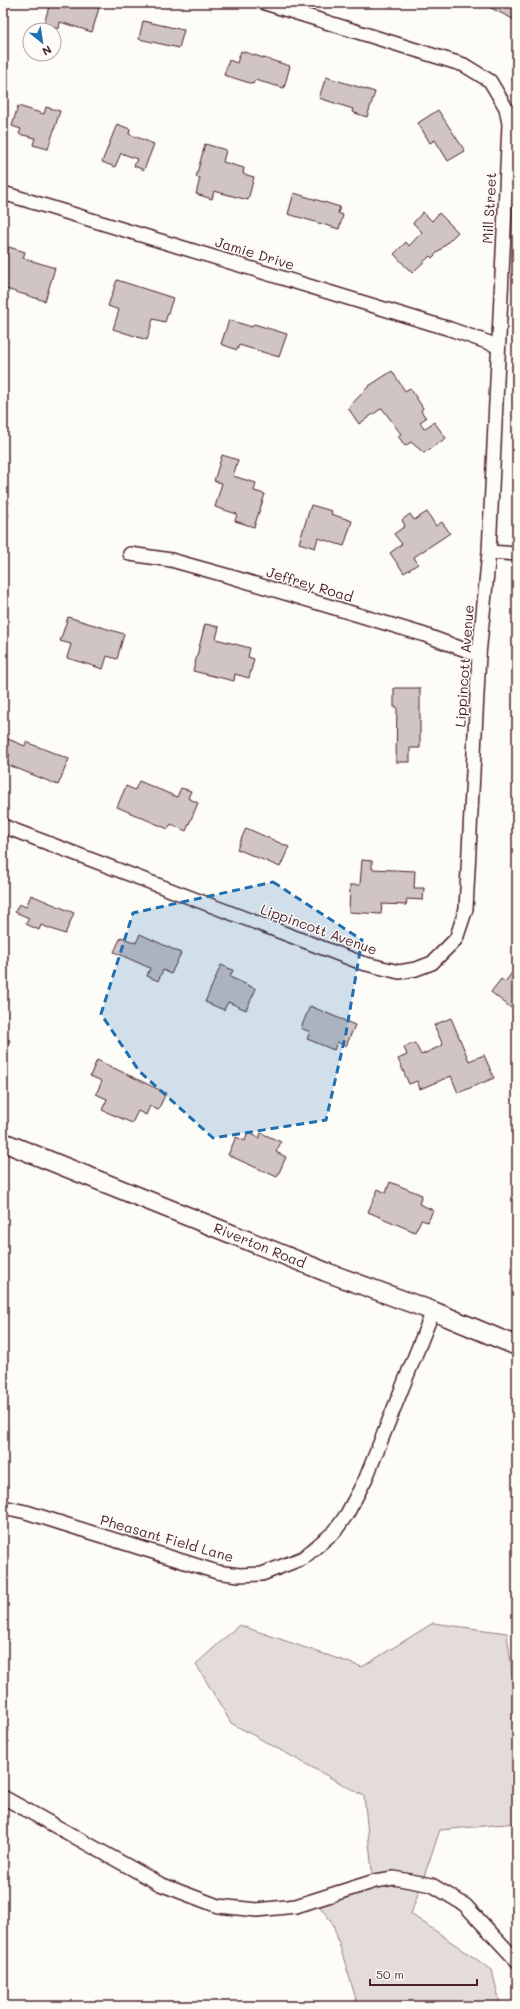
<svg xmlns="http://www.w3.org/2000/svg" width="520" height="2009" font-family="Mali,sans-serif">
<rect width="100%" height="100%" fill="#fdfcf7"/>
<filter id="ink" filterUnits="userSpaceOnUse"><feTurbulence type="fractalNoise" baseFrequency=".025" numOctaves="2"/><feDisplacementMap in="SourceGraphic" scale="8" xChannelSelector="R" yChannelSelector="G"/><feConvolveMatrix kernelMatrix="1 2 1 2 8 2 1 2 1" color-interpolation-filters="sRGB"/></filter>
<g filter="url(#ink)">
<path fill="#e3dcda" stroke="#967e82" d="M433,1623L507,1633L517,1713V1823L440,1830L411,1914L492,1970L500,2004L498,2006H351L357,2002L333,1924L315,1900L373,1880L364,1796L231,1723L196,1664L239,1625L362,1667Z"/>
<g fill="#d0c5c4" stroke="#4a1f2b">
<path d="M50,3H81L99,8L92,32L60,22L59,29L44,24Z"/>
<path d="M481,3H517V21Z"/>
<path d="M143,21L184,30L179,48L139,39Z"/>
<path d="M241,51L290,66L284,88L255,80L253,84L224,75L229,60L237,63Z"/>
<path d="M326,77L375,92L367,117L352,112L353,109L319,98Z"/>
<path d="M18,106L44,114L46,107L60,111L48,149L33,145L35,138L19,134L21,129L12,126Z"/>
<path d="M438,110L465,151L448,161L435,140L430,143L418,123Z"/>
<path d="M117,124L130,129L129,134L154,144L144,170L134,166L137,159L121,153L115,167L102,162Z"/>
<path d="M205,144L226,150L223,162L244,168L243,174L254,177L248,200L214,191L212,199L196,194L200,178L196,177Z"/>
<path d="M294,193L340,207L338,213L343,215L339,229L288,214Z"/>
<path d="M423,212L432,221L439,213L458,232L432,258L430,256L412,273L394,254L406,242L409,246L422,232L413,223Z"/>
<path d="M9,247L25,252L23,258L55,268L45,301L3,288V266Z"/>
<path d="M117,280L173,298L165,322L153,319L147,340L113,329L119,310L108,306Z"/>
<path d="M229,320L252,327L254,324L287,334L279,357L239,345L237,350L221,344Z"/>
<path d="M392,371L405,391L410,388L423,408L421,411L426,418L420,422L424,429L434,422L446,438L424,453L411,442L405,446L398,436L401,434L382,408L359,424L348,408L369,386Z"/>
<path d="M222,455L238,460L233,476L256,483L254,491L265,494L254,527L235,521L237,514L215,507L222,483L214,481Z"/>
<path d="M3,492L9,503L4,506L9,515L3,518Z"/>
<path d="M311,505L332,511L331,514L352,521L344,546L318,538L315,548L299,543Z"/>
<path d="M427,512L436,526L442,522L450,533L414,557L418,564L404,573L390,553L402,544L394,534L405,526L402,520L410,514L414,520Z"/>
<path d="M68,617L124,634L117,659L107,656L103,669L67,658L71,644L60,641Z"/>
<path d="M205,624L219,627L216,639L250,648L248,657L254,659L249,678L235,674L234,681L193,671Z"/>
<path d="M394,688H420V748H410V762H396L397,707H394Z"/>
<path d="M8,739L25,746L26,742L69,759L58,785L6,764L10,755L3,752Z"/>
<path d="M139,781L177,797L181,788L191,791L188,798L198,803L186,831L171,824L168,829L117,807L126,786L135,790Z"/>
<path d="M246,828L289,847L280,867L237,849Z"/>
<path d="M362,860L372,861V869L415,871L414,888H424L423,900L407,899L406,905L382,904L381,914L349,912L350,885H360Z"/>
<path d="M31,895L74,913L65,934L41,925L39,930L26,924L29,918L15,912L19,904L26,907Z"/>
<path d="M140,934L181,953L171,974L163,970L158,981L147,976L150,968L114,952L121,937L136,943Z"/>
<path d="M221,965L233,970L230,977L256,989L246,1010L228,1002L224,1010L205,1002Z"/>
<path d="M517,966V1009L515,1011L491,992L501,979L505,982Z"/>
<path d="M310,1006L355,1025L346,1046L337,1042L334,1050L307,1039L310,1032L301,1028Z"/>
<path d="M451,1018L469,1061L484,1055L494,1078L458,1093L451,1076L420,1089L417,1081L409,1084L398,1059L407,1055L404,1047L415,1043L421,1055L443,1045L434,1025Z"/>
<path d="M3,1038L10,1040L3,1057Z"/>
<path d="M97,1060L166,1093L158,1110L150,1106L146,1115L138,1111L132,1123L102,1110L107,1099L96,1094L102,1081L90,1076Z"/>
<path d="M248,1132L259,1138L261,1133L281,1142L276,1152L286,1157L277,1177L228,1155L236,1137L245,1141Z"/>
<path d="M390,1182L422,1195L419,1204L433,1210L428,1222L421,1220L415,1232L368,1212L378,1189L386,1193Z"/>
</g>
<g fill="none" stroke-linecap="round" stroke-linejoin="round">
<defs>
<g id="street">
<path d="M3,193L450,329L498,346"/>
<path d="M489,552L517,554"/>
<path d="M130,554L171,560L232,577L425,635L479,655"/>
<path d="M3,826L362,963L399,972L416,969L432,963L456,939L466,909L479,655L489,552L509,124L506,108L490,81L464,65L265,3"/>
<path d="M3,1507L26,1512L217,1572L239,1575L262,1574L303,1558L335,1531L347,1514L366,1478L433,1311"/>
<path d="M3,1797L160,1884L218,1906L257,1910L296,1906L375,1881L394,1878L432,1885L465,1905L517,1961"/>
</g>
<path id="secondary" d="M3,1142L326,1272L433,1311L517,1346"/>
</defs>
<use href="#street" stroke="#4a1f2b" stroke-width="16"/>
<use href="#secondary" stroke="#4a1f2b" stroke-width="21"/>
<use href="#street" stroke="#fdfcf7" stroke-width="13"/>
<use href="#secondary" stroke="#fdfcf7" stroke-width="18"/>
</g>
</g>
<path fill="#1f6fb2" fill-opacity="0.2" stroke="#1f6fb2" stroke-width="3" stroke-dasharray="8 5" stroke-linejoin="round" d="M273,882L362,940L346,1033L326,1120L213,1138L139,1071L101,1014L133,913Z"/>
<g text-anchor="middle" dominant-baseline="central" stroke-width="3" stroke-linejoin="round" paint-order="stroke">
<g font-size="14" fill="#4a1f2b" stroke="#fdfcf7">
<text transform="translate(489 208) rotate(-87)">Mill Street</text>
<text transform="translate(255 253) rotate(17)">Jamie Drive</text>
<text transform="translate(310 584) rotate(17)">Jeffrey Road</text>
<text transform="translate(464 666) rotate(-86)">Lippincott Avenue</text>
<text transform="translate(319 929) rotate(20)">Lippincott Avenue</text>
<text transform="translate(260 1245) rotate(22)">Riverton Road</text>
<text transform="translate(167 1538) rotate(16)">Pheasant Field Lane</text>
</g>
</g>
<rect width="520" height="2009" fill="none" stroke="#fdfcf7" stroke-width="16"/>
<rect x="8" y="8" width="504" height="1993" fill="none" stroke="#4a1f2b" stroke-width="1.5" filter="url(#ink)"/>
<g transform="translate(42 42) rotate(150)"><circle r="19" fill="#fdfcf7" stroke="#b5a4a5"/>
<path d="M0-3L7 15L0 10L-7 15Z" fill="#1f6fb2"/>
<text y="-6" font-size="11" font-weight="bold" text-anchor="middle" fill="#4a1f2b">N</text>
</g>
<path d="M370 1979v6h107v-6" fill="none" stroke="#4a1f2b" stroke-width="2"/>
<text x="376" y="1979" font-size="12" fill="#4a1f2b" stroke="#fdfcf7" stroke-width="3" paint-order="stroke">50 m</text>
</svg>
